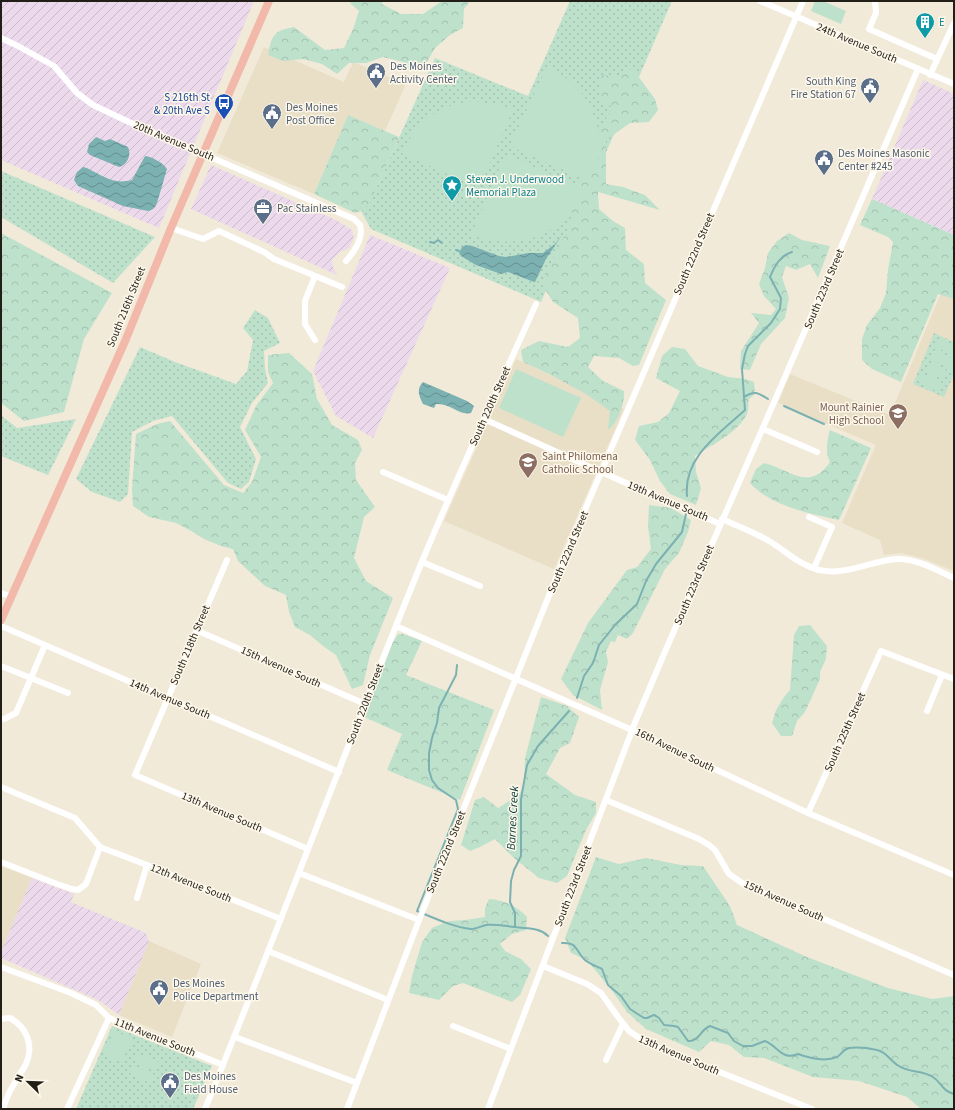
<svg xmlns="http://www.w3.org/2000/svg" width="955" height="1110" font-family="'Source Sans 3',sans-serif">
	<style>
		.built { fill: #e9dec6 }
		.industrial { fill: url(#industrial-furrows) }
		.grass { fill: url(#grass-dots) }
		.forest { fill: url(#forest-crowns) }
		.garden { fill: #bee1cc }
		.water { fill: url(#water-waves) }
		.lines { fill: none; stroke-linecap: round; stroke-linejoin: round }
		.stream { stroke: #7cb1b2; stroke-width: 2 }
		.minor { stroke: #fff; stroke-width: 6 }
		.major { stroke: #f2b9aa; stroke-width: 8 }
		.labels { text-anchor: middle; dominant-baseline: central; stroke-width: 3; stroke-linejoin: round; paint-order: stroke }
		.culture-label { font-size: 11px; fill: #0d838f; stroke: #fef8ea; text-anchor: start }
		.street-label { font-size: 11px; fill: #221f19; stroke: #fef8ea }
		.service-label { font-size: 11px; fill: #4e5e75; stroke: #fef8ea; text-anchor: start }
		.transit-label { font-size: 11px; fill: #164399; stroke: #fef8ea; text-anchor: end }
		.education-label { font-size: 11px; fill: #785e54; stroke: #fef8ea; text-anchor: end }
		.water-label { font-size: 12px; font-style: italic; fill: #0d4041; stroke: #fef8ea }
	</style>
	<defs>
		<pattern id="industrial-furrows" width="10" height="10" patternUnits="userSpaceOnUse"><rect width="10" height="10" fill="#ecdaec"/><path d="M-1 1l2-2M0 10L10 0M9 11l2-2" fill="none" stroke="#cabbca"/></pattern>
		<pattern id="grass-dots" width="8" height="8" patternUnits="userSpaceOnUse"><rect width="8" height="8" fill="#bee1cc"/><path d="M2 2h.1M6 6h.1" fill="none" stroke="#a3c1af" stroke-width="1.8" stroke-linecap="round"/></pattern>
		<pattern id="forest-crowns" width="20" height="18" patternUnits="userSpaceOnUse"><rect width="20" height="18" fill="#bee1cc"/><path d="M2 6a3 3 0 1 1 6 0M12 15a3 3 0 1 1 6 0" fill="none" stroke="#a3c1af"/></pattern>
		<pattern id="water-waves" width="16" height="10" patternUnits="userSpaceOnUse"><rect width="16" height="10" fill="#7cb1b2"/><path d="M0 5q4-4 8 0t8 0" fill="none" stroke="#658f90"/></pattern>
	</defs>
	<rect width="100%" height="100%" fill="#f2ead9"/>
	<g class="built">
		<path d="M264,47L344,82L353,62L406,84L385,131L348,115L314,194L217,153Z"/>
		<path d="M954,262V571L922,558L901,553L884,555L880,540L842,523L876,445L778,403L790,374L890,415Z"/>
		<path d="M516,359L624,409L554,569L444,521Z"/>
		<path d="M1,866L32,878L1,952Z"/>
		<path d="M149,941L201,964L172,1037L119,1015Z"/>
	</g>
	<g class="industrial">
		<path d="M1,1H254L159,228L1,160Z"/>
		<path d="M923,80L954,94V235L872,199Z"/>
		<path d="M211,165L336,220L352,230L354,238L349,248L340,252L332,260L333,267L337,275L191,209Z"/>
		<path d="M370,235L450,268L373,438L336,416L313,371Z"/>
		<path d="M32,878L74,894L71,902L146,933L149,941L119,1015L98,1000L1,958V952Z"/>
	</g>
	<g class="grass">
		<path d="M570,1H672L541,302L371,229L361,211L370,202L435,58L528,96Z"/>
		<path d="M1,171L155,237L113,283L1,217Z"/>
		<path d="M255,310L268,318L280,343L264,351L265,369L268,383L252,403L240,427L256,459L249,482L241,489L228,483L172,416L153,421L132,432L128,494L120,502L92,492L76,479L140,347L175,362L236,384L247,371L253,340L243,328Z"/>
		<path d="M934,333L954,342V374L944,397L913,384Z"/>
		<path d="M1,415L17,428L76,419L48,475L1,456Z"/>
		<path d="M112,1026L212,1066L193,1109H76Z"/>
	</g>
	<g class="forest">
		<path d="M350,1H382V4L401,14H423L442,1H470L464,9L463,28L450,35L435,48L423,69L408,70L403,62L383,57L366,63H349L337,74L322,64L303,59L283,61L268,55C272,34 274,31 294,27L325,50L344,48L353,29L359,11L351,4Z"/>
		<path d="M632,68L655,99L658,110L649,122L630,123L606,140V184L623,187L645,195L660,210L598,192L599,209L613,221L625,228L626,250L644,264L645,283L666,300L639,365L633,366L619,358L594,356L588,367L603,381L624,391C625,404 618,422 608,430L610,411L586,394L549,374L523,362L521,350L539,341L568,347L580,338L578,318L553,302L541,283L570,224L574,192L592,153L611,106L600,101V75L620,77Z"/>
		<path d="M348,115L399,137L370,203L361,211L355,213L314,194Z"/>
		<path d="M872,199L954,235V299L938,294L901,382L872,369L862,360V339L867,325L880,308L886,293L888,270L893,242L888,237L860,225Z"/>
		<path d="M1,233L112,293L84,339L64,412L24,421L1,403Z"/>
		<path d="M789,233L802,240L830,246L818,278L810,264L796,270L786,266L782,277L789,298L785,318L761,344L750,370L740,369L741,351L759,323L751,313L771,315L776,309L764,296L759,284L765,268L768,253L777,241Z"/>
		<path d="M672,347L685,349L698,366L728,377L746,379L754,382L755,394L749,399C748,403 749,410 747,414C737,434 712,444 695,456L696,472L701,488L696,505L670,494L660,481L650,460L635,440L639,426L658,422L669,413L680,391L656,378L662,356Z"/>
		<path d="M289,353L312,374L317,399L332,425L358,440L362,450L355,463L356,480L375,507L364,517L354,558L366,581L393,598L370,655L363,685L352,689L336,655L323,646L310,635L295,627L289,612L286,595L265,586L238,561L233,549L221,546L204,539L193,532L176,523L149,517L133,506L132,489L136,434L157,424L170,421L224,485L243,493L252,482L261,457L245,430L256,406L273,383L268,372V355Z"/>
		<path d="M830,430L871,448L839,520C811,514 770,506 750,483L756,469L764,463C791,470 809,492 830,462C825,451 827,441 830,430Z"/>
		<path d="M649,505L671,508L691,520L688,532L679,553L665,569L633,633L627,639L618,635L615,642L611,641L606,652L608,662L600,690L602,710L573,695L561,679L588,623L627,570L637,567L651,549L648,526Z"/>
		<path d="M810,625L827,646L826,659L820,672V679L805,712L797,721L792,736H781L772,723L776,710L784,697L790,690L794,635L799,626Z"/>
		<path d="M398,634H403L422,641L406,675L494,710L460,800L387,770L402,734L364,717L392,644Z"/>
		<path d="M541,697L567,706L579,717L570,743L560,748L546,774L575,795L596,802V813L586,830L567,876L557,883L539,878L514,858L495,839L480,847L470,851L461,845L475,800L484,797L498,808L519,795L524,785L525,758Z"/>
		<path d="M596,857L619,864L646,858L681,865L703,866L730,906L737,925L807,957L888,988L932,999L954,996V1109H921L907,1097L859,1081L813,1077L764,1058L744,1057L729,1045L711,1041L699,1052L646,1029L627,1012L613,992L587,960L571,953L565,938Z"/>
		<path d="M489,899C504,900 517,906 527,917L526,930L512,934L500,944L505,951L521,959L531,969L520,995L512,1002L463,983L453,986L439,1000L409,993L412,976L422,942L432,928L449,921L465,920L485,917V908Z"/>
	</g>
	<g class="garden">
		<path d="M815,1H823L846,11L841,24L811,11Z"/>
		<path d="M547,67C553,70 560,74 566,78C590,95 604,129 598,157C596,165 592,173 588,181L514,148L511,142Z"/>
		<path d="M475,101L504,106L513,110L481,184L476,186L402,154C415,121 441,103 475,101Z"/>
		<path d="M510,156L584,189C568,227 536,246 495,241C487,240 479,237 471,235L504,158Z"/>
		<path d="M939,338L954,345V355L935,347Z"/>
		<path d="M934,350L954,359L950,368L930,359Z"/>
		<path d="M929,363L948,371L944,380L925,371Z"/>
		<path d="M516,369L581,398L563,437L499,408Z"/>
		<path d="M923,374L943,383L939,392L919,383Z"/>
		<path d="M114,1031L138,1041L129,1044L122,1062L103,1055Z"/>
		<path d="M139,1054L159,1062L155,1071L135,1063Z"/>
		<path d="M134,1066L154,1074L150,1083L130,1075Z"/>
	</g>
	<g class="water">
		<path d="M96,137L105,141L110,139L128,147C132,155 127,165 119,167L90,155L87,152L89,144Z"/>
		<path d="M145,156C153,157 163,163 167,169L157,203C155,208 153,210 148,211L123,206L78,186L74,180L77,172L83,167L87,168C103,176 113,185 132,180Z"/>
		<path d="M562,235L546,259L535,282H534L508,272L501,274L476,265L461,256L459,253L462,247L466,245L472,246L499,256L506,257L529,253H543L555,244Z"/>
		<path d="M423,382L467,401L474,406L471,413C459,416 451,403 436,404L434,408L423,404C419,396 416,389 423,382Z"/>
	</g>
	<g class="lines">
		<g class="stream">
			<path d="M430,242L434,243L438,240L442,243"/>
			<path d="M456,250L459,251"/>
			<path d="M744,397C755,390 758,393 768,399"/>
			<path d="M784,406L824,424"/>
			<path d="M687,496C683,457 720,433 745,410L742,369L745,354L748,346L771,323L780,309L781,298L770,277C775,265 780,256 792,252"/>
			<path d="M457,665L456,675L439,708L437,723L432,738L429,753V770L432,780L438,788L456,800L458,809L417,911C434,918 453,927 471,929C476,929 481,926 486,925C495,924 505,926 515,927"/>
			<path d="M577,698L584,676L593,663L599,645L615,625L637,604L646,581L656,564L682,532L686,514"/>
			<path d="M548,936C539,927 526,929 515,927V913L510,902L511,881L514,870L521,856V799L527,765L538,746L569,711"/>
			<path d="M562,943C578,942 575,950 584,959C589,964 596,966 602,969L608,985L621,996L630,1009L644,1018H647L654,1015L656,1016L659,1018L664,1025L674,1026L678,1027L688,1041C699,1042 701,1029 710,1026L728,1033L734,1041L743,1046H752L765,1041C778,1046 782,1061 798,1054C809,1058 825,1062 837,1057C842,1054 843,1049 849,1048C858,1047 868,1048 877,1050C887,1052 890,1061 899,1066C909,1073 922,1070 933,1077C942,1083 942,1091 954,1094"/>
		</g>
		<g class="minor">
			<path d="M760,1L954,84"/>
			<path d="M875,1L876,13L869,29L937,59"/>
			<path d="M1,38L18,46L54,66L77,93L93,105L129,122L354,219L360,225C364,238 355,251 346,261"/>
			<path d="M930,75L954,23"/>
			<path d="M171,228L203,239L219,231L264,252L274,259L342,287"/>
			<path d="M315,276L305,301V324L315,340"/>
			<path d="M484,419L601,472L720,524"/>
			<path d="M763,429L817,452"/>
			<path d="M383,472L448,500"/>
			<path d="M809,517L832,527L814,568"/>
			<path d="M722,519C738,526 754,532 769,541C786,551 799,565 819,570C846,576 870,561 896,559C916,558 937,570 954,578"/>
			<path d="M227,560L135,775L308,849"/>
			<path d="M422,562L480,586"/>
			<path d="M1,593L12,597"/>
			<path d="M1,626L339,772"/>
			<path d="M396,626L632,730L808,813L954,875"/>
			<path d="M196,630L365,704"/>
			<path d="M1,666L68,693"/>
			<path d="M927,711L942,675"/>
			<path d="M4,719L16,713L45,645"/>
			<path d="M1,787L75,818L100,847L147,865L281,919"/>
			<path d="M606,800L699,839L709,845L715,850L729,874L745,885L954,975"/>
			<path d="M808,813L881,651L954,679"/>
			<path d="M1,862L57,884L72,889L78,890L86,884L100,847"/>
			<path d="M299,873L419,920"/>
			<path d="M137,898L147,865"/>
			<path d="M268,951L388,1000"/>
			<path d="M543,966L587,984L601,993L618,1017L629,1031L647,1043L812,1109"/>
			<path d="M1,967L71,993L96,1005L109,1018L223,1065"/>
			<path d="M1,1019L10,1018C27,1027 34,1046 26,1064C21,1073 15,1082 10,1091C7,1097 5,1103 3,1109"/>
			<path d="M453,1026L511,1049"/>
			<path d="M235,1037L357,1083"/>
			<path d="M606,1060L623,1024"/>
			<path d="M67,1109L109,1018"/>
			<path d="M205,1109C279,928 347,745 421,564C457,477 497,391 536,304"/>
			<path d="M347,1109L419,920L560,568L803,1"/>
			<path d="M488,1109L636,720L667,647L775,400L918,69"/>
		</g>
		<path class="major" d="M1,620L126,339L171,228L269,1"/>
	</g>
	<defs>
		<g id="building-pin" transform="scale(1)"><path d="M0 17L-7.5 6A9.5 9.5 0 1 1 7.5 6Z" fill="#0f9aa8" stroke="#fef8ea"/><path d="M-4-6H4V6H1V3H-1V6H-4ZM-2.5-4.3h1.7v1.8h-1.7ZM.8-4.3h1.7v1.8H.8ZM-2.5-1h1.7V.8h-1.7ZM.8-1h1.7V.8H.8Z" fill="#fff"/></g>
		<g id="civic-pin" transform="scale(1)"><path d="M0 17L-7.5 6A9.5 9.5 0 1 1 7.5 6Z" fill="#5c6f8a" stroke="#fef8ea"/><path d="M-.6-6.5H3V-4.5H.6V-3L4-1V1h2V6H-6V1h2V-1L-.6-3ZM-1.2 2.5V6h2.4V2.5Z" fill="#fff"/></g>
		<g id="bus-pin" transform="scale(1)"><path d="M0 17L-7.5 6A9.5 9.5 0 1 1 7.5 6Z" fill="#1a4fb4" stroke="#fef8ea"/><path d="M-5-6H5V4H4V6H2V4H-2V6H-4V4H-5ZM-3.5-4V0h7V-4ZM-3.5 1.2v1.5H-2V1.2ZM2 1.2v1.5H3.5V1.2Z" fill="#fff"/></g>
		<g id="sight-pin" transform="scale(1)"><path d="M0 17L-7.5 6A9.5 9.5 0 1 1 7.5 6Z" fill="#0f9aa8" stroke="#fef8ea"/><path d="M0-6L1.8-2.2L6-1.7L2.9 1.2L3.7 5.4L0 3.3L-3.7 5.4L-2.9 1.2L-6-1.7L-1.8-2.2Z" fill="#fff"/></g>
		<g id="office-pin" transform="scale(1)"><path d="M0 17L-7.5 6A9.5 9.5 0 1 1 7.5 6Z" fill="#5c6f8a" stroke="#fef8ea"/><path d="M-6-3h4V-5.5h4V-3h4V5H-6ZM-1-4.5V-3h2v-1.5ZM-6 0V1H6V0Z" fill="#fff"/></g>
		<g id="school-pin" transform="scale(1)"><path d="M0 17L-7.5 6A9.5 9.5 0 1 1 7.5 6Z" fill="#8d6e63" stroke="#fef8ea"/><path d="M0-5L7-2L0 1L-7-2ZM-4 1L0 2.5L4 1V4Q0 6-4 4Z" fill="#fff"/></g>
	</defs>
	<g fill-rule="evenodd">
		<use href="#building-pin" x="925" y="22"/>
		<use href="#civic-pin" x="376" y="72"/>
		<use href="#civic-pin" x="870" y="87"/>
		<use href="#bus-pin" x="224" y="103"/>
		<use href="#civic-pin" x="272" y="113"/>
		<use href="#civic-pin" x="824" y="159"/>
		<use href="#sight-pin" x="452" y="185"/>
		<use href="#office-pin" x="263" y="208"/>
		<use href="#school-pin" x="898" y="413"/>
		<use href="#school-pin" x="528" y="462"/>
		<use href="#civic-pin" x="159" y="989"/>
		<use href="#civic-pin" x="170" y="1082"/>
	</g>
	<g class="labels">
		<g class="culture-label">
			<text x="939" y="22">E</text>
			<text x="466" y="179">Steven J. Underwood<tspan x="466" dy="13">Memorial Plaza</tspan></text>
		</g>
		<g class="street-label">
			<text transform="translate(857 43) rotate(23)">24th Avenue South</text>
			<text transform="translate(174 141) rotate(23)">20th Avenue South</text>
			<text transform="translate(694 254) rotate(-67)">South 222nd Street</text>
			<text transform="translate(824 289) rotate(-67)">South 223rd Street</text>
			<text transform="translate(126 307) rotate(-68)">South 216th Street</text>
			<text transform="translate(490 406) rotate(-66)">South 220th Street</text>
			<text transform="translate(668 501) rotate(23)">19th Avenue South</text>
			<text transform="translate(568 552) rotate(-67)">South 222nd Street</text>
			<text transform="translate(694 585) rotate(-67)">South 223rd Street</text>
			<text transform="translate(190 645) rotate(-67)">South 218th Street</text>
			<text transform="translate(281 667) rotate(24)">15th Avenue South</text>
			<text transform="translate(170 699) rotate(23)">14th Avenue South</text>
			<text transform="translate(365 704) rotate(-69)">South 220th Street</text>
			<text transform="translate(845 732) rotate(-66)">South 225th Street</text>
			<text transform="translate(675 750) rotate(26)">16th Avenue South</text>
			<text transform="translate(222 812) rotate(23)">13th Avenue South</text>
			<text transform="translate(446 852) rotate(-68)">South 222nd Street</text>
			<text transform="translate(191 883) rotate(22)">12th Avenue South</text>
			<text transform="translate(573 886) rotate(-69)">South 223rd Street</text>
			<text transform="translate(784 901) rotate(24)">15th Avenue South</text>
			<text transform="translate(155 1037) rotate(22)">11th Avenue South</text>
			<text transform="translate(679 1055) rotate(23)">13th Avenue South</text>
		</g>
		<g class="service-label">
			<text x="390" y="66">Des Moines<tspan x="390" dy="13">Activity Center</tspan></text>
			<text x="856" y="81" text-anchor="end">South King<tspan x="856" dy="13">Fire Station 67</tspan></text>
			<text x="286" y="107">Des Moines<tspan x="286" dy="13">Post Office</tspan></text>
			<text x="838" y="153">Des Moines Masonic<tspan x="838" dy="13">Center #245</tspan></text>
			<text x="277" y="208">Pac Stainless</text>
			<text x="173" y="983">Des Moines<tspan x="173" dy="13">Police Department</tspan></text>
			<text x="184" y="1076">Des Moines<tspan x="184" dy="13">Field House</tspan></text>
		</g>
		<g class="transit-label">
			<text x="210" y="97">S 216th St<tspan x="210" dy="13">&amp; 20th Ave S</tspan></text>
		</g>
		<g class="education-label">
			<text x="884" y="407">Mount Rainier<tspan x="884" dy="13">High School</tspan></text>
			<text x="542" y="456" text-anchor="start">Saint Philomena<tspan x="542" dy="13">Catholic School</tspan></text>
		</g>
		<g class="water-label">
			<text transform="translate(513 818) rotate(-87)">Barnes Creek</text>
		</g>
	</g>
	<rect width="955" height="1110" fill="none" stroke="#221f19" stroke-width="4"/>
	<g transform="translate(28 1082) rotate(293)" stroke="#fef8ea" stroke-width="3" paint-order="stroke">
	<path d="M0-3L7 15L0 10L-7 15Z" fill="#221f19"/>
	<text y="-6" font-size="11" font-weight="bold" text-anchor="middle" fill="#221f19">N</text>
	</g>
</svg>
